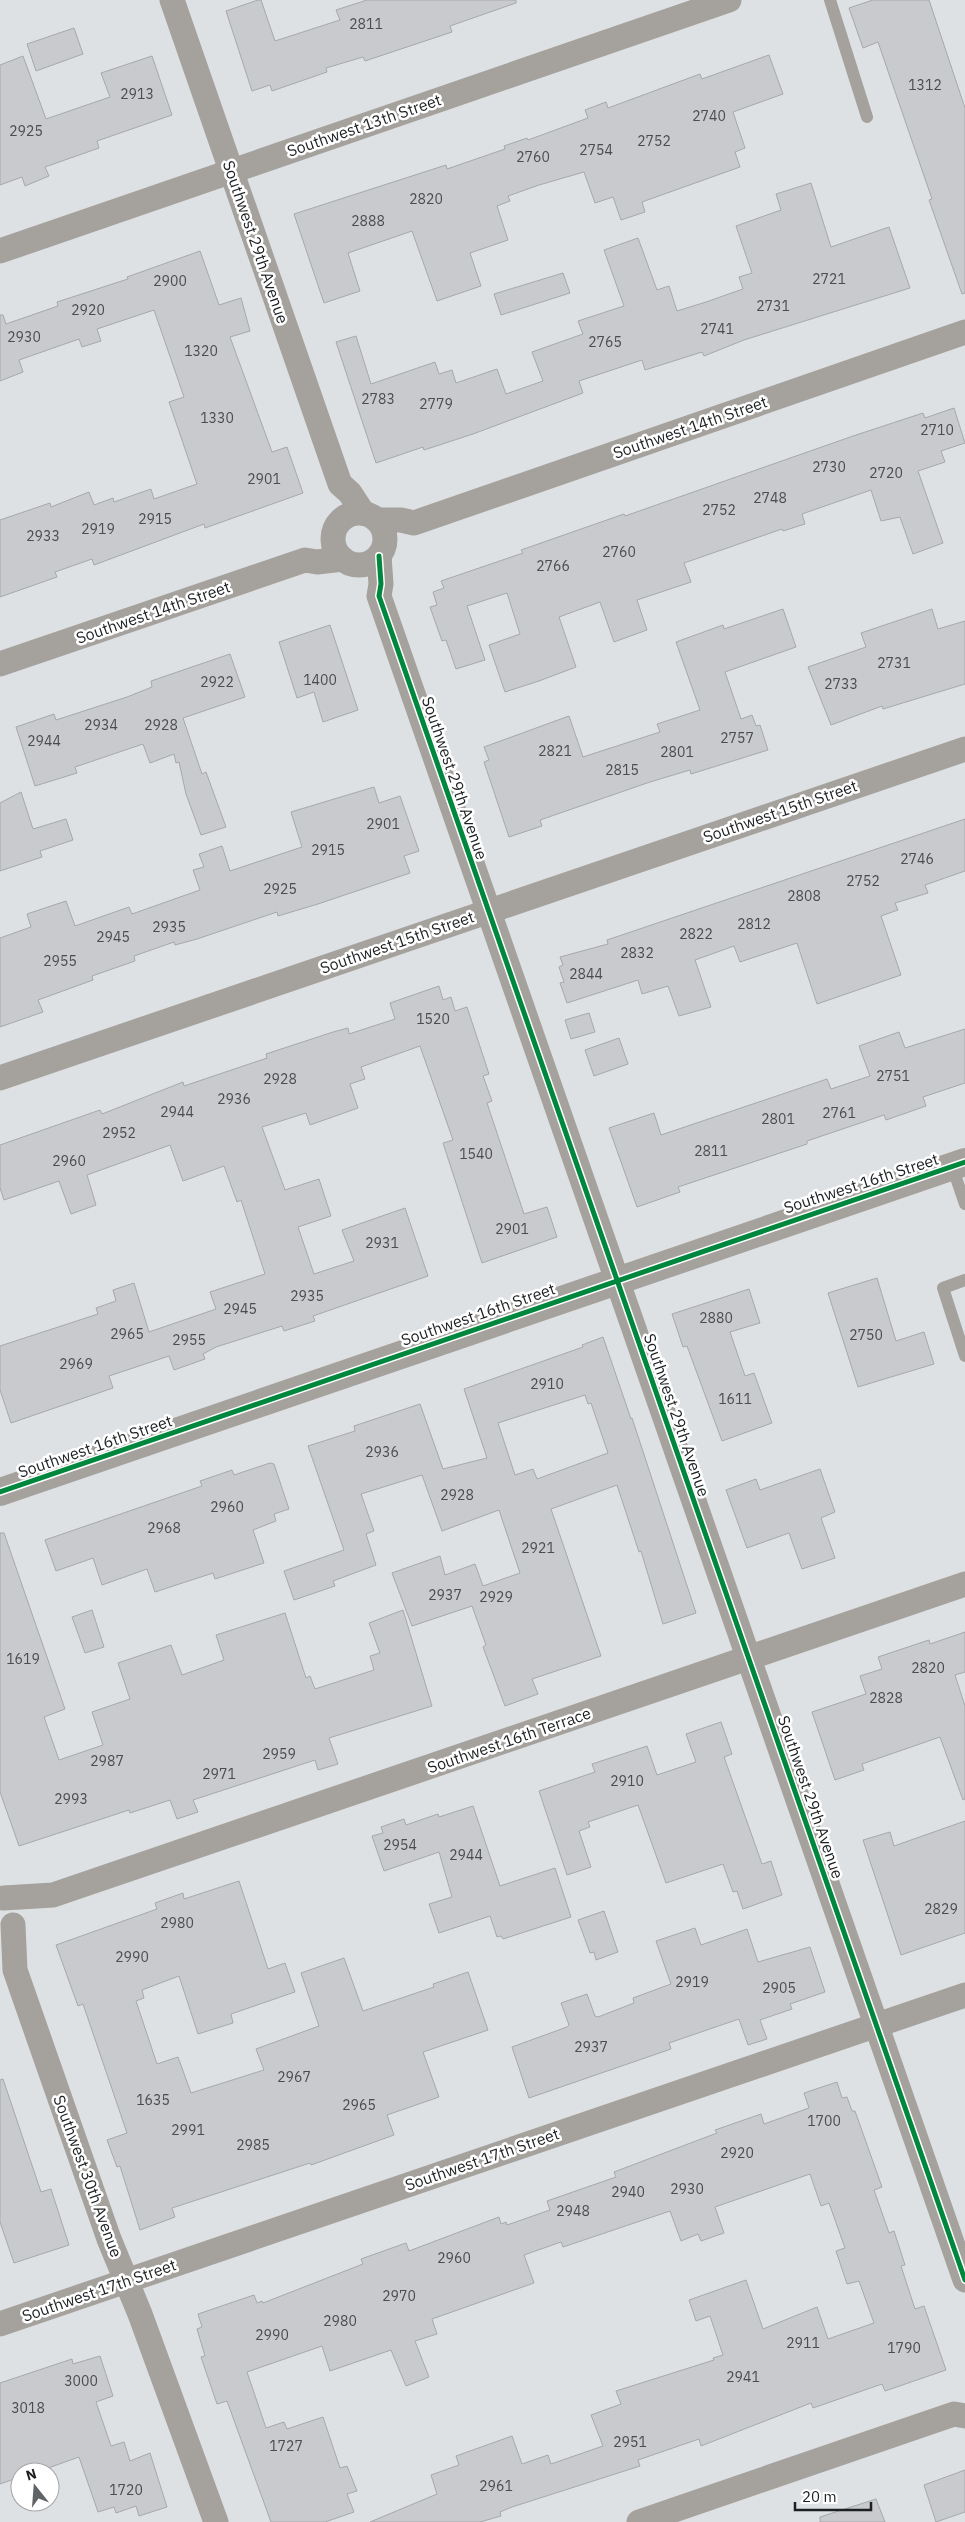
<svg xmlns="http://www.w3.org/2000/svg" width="965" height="2522" font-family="'IBM Plex Sans',sans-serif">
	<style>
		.building { fill: #c8cacd; stroke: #a6a8ab; fill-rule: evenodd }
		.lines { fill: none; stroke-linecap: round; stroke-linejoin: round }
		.service { stroke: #a5a19d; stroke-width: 12 }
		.minor { stroke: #a5a19d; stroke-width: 25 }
		.tertiary { stroke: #a5a19d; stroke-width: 28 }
		.cycleway-casing { stroke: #fff; stroke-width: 8 }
		.cycleway { stroke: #00873e; stroke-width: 5 }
		.labels { text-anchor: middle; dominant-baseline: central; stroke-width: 5; stroke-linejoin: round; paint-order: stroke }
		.number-label { font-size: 14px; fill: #4a4c4e }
		.street-label { font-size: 16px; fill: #1d2022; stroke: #fff }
	</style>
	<rect width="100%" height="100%" fill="#dee1e4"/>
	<g class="building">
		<path d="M258,0H261L275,41L340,20L336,10L367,0H516V3L450,26L452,32L365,61L363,57L326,68L327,72L272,91L270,85L252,91L226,11Z"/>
		<path d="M873,0H929L965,108V293L962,294L929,200L932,199L878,42L863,48L849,8Z"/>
		<path d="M74,28L83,54L36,71L27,44Z"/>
		<path d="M769,55L783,94L733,112L745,148L735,152L740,167L642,202L645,212L621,220L613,197L595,203L584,172L539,185L508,196L510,201L497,206L508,240L470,253L481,286L437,301L412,231L348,253L360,291L324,303L294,214L446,165L447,169L505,149L504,146L527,138L528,140L588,118L585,110L606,102L608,108L700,74L702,79Z"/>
		<path d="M23,56L46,119L110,97L101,73L152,56L172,115L97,141L99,148L45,167L49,176L25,186L22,177L0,185V65Z"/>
		<path d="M811,183L831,247L889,227L910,288L744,340L704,356L702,352L645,370L642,360L579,381L583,393L473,434L424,450L423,447L376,463L336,342L356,336L371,384L435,362L439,374L452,370L456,383L497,369L506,394L543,381L532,352L583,334L578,321L624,306L604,250L638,238L657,290L669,286L677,311L706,302L743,289L739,277L752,273L736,226L781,210L776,194Z"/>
		<path d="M200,251L219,305L241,298L250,331L230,337L272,452L287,447L303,493L205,528L204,524L94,565L92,559L55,572L57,577L0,597V520L50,503L51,507L89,492L94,505L113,498L114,502L151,489L154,499L197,484L169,402L184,397L154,310L97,329L101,341L82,347L79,339L19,360L23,372L0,381V315H3L6,324L58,306L57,302L128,279L127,277Z"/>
		<path d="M563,273L570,293L501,315L494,294Z"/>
		<path d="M954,408L965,443L941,451L945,462L918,471L943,543L913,554L900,517L881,521L871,490L802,514L805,524L783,531L782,529L684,563L691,582L637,600L647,630L614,642L600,602L559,617L576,667L539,681L505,692L489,645L520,634L507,593L467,606L485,660L456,669L446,640L442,641L430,607L437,605L433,592L444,588L441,581L523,553L521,550L624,514L625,516L853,436L923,413L925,418Z"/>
		<path d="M783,609L796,647L725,672L741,719L752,715L756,726L760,725L768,750L691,774L690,770L650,782L540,820L542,826L509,837L484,762L489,760L484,747L569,716L583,757L660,732L657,724L700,710L676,642L723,625L724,629Z"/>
		<path d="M932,609L938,629L965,621V684L883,709L882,706L831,725L808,667L866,647L861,633Z"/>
		<path d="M330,625L358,710L323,722L314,692L297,698L279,642Z"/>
		<path d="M230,654L245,697L183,718L202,774L206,772L226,827L201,835L186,794L179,762L176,763L174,754L150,763L143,744L75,767L77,773L35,786L16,727L54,714L56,720L127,697L152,687L151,681Z"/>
		<path d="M374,787L379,803L400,796L419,851L404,856L410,873L318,904L278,916L277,912L197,939L175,945L174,942L134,956L135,961L92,976L93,980L38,1000L43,1012L0,1027V938L31,927L27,914L66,901L75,926L129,907L132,914L200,890L193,870L204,867L199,854L222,846L230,871L302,847L291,812Z"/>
		<path d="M21,792L33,829L66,819L73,840L40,851L42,857L0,871V803Z"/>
		<path d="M965,819V871L925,885L928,893L895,903L898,910L881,916L901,975L817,1004L797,943L740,962L734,946L695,960L711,1007L679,1016L668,986L642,994L638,980L567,1003L560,983L564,982L559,967L563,965L560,957L608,944L607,940Z"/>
		<path d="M439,986L443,1000L451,997L455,1011L467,1007L489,1074L483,1076L492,1101L487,1103L524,1214L547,1207L557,1237L482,1263L443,1143L453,1140L420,1046L361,1067L365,1079L350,1084L358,1108L310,1125L306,1113L262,1127L285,1190L319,1179L331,1216L298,1227L314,1274L354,1261L342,1230L405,1208L428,1276L313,1316L315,1321L284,1331L282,1326L216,1347L203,1354L205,1359L174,1370L169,1356L109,1376L113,1388L11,1423L0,1390V1346L98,1314L96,1308L116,1301L113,1290L134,1283L149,1332L216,1309L210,1292L265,1274L241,1200L237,1202L224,1166L183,1181L170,1145L87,1175L96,1205L71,1214L59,1181L4,1200L0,1188V1145L100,1110L102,1114L183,1082L184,1086L267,1058L266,1054L333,1032L348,1028L349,1034L395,1019L390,1003Z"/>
		<path d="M589,1013L595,1032L571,1039L565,1020Z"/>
		<path d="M965,1029V1083L923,1097L926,1106L886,1120L884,1115L807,1141V1144L678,1187L680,1192L637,1207L609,1128L654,1113L661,1135L827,1079L831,1089L870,1076L859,1046L899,1032L905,1048Z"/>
		<path d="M619,1038L628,1064L594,1076L585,1050Z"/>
		<path d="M877,1278L896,1341L924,1332L934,1364L858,1387L828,1293Z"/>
		<path d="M749,1289L760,1323L730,1332L745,1376L754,1373L772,1423L722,1441L687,1346L683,1347L672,1314Z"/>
		<path d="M603,1337L631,1419L632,1418L696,1613L663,1624L641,1551L639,1552L617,1485L551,1509L601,1656L532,1679L538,1694L505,1706L483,1647L486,1645L472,1606L412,1626L392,1573L440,1556L445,1575L475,1564L483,1586L520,1573L499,1510L442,1531L422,1475L361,1494L374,1531L366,1534L376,1565L333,1581L335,1586L294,1600L284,1571L344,1550L308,1446L355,1431L354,1426L420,1404L443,1469L487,1458L464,1389L583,1347L582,1345ZM585,1395L588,1404L591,1403L608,1453L537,1479L533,1469L515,1475L498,1423Z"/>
		<path d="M270,1463L274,1464L289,1509L274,1514L276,1521L253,1530L264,1563L215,1579L213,1573L155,1592L147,1569L102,1585L93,1558L56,1571L45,1540L202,1486L200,1481L232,1470L234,1475Z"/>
		<path d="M820,1469L835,1512L821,1518L835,1558L802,1569L789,1533L747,1548L726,1490L756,1479L760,1490Z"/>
		<path d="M0,1533H4L65,1709L44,1717L59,1760L103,1745L92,1712L130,1699L118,1663L171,1645L182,1675L224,1660L216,1635L285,1613L306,1678L310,1676L315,1689L374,1670L370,1656L380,1653L369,1623L403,1610L432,1706L329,1738L338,1764L318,1770L315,1760L193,1800L198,1812L177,1819L170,1800L130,1813L129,1810L19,1846L0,1792Z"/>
		<path d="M92,1610L104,1647L85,1653L72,1617Z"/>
		<path d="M965,1632V1672L955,1675L965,1706V1799L963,1800L940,1737L862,1764L864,1770L835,1780L812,1712L866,1694L860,1676L882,1669L878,1657L929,1640L930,1644Z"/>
		<path d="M721,1722L732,1754L724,1757L762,1864L771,1861L782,1895L743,1909L737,1891L733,1892L723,1864L666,1883L638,1805L588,1822L590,1827L579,1831L591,1867L567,1875L539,1791L595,1772L592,1764L647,1746L657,1775L696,1762L686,1734Z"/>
		<path d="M473,1806L500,1886L555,1868L571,1917L503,1939L501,1936L497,1937L490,1916L439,1933L429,1904L452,1897L439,1852L384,1871L372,1836L383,1833L381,1827L404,1819L406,1825L438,1814L439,1817Z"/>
		<path d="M965,1821V1933L901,1955L863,1840L890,1832L894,1846Z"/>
		<path d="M239,1881L268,1969L285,1963L295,1992L231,2014L233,2023L198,2034L179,1976L142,1990L144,1998L136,2001L157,2064L178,2057L191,2093L264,2070L256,2049L319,2026L301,1973L344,1958L363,2011L434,1987L433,1984L468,1972L488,2030L423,2052L439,2097L387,2115L394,2135L311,2165L310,2163L172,2208L175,2217L140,2230L120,2166L117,2167L107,2140L127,2133L83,2004L78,2006L56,1945L157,1909L155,1903L183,1893L184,1899Z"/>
		<path d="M604,1911L618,1952L596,1960L594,1952L590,1953L578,1920Z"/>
		<path d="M695,1928L701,1945L747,1929L758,1962L810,1947L825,1992L790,2004L792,2009L760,2020L767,2039L748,2045L739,2019L669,2043L671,2049L529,2098L512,2047L567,2027L569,2025L561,2003L587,1994L595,2016L598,2017L634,2003L633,1998L671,1984L656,1941Z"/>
		<path d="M3,2079L41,2192L51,2189L69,2245L14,2263L0,2222V2080Z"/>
		<path d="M837,2082L842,2098L847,2097L852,2111H855L882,2187L874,2190L889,2233L894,2231L905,2265L901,2266L915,2309L924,2306L946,2370L885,2391L882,2384L813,2408L811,2403L701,2446L699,2439L638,2460L640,2466L512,2507L500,2512L501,2516L480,2522H370L437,2494L431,2475L459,2465L456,2456L512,2436L522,2464L548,2455L551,2464L603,2446L591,2415L621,2404L616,2391L714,2360L713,2358L723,2355L710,2316L696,2321L689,2300L746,2280L763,2329L817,2307L828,2339L874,2323L859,2281L847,2284L836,2251L845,2248L829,2203L821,2206L810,2174L715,2207L724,2233L701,2241L698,2234L681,2241L670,2211L563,2247L561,2242L524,2255L534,2283L432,2319L437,2334L415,2341L429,2377L406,2386L391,2350L330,2371L322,2346L247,2372L266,2428L284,2422L287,2429L323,2417L340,2468L347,2466L357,2491L347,2494L354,2512L325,2522H271L227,2401L217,2404L201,2357L205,2356L197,2329L202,2327L198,2314L254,2295L257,2303L262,2301L263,2303L363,2264L361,2259L406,2243L409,2251L499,2217L501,2224L506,2222L507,2225L550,2210L547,2201L616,2177L614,2172L717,2133L715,2130L761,2114L764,2124L809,2108L804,2093Z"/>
		<path d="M100,2356L113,2396L96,2402L111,2446L124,2442L130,2461L150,2453L167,2507L139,2516L136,2506L116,2513L114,2507L98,2512L79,2457L37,2472H20V2477L0,2484V2383L72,2359L73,2364Z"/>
		<path d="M965,2470V2512L936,2522L924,2485Z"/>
		<path d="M876,2499L885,2522H820V2517Z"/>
	</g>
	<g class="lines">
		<g class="service">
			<path d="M830,0L867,117"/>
			<path d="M952,1166L965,1204"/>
			<path d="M965,1280L943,1288L965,1356"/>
		</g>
		<g class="minor">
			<path d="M172,0L340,484L350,493L363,513"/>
			<path d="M0,251L729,0"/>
			<circle cx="359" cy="539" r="26"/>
			<path d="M377,520H401L414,523L965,332"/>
			<path d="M379,556L381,584L379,596L965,2280"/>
			<path d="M0,664L305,560L317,562L343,559"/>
			<path d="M0,1078L965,749"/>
			<path d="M4,1898L53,1895L965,1584"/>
			<path d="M13,1925L15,1970L109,2239L140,2314L216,2522"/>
			<path d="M0,2324L965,1995"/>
			<path d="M639,2522L954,2414L965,2416"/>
		</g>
		<path class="tertiary" d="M0,1492L965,1162"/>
		<g class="cycleway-casing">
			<g id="cycleway">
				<path d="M379,556L381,584L379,596L965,2280"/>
				<path d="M0,1492L965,1162"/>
			</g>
		</g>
		<use href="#cycleway" class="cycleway"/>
	</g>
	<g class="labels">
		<g class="number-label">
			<text x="366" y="24">2811</text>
			<text x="925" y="85">1312</text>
			<text x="137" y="94">2913</text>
			<text x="709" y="116">2740</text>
			<text x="26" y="131">2925</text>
			<text x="654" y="141">2752</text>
			<text x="596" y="150">2754</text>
			<text x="533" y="157">2760</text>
			<text x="426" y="199">2820</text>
			<text x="368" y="221">2888</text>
			<text x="829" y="279">2721</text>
			<text x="170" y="281">2900</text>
			<text x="773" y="306">2731</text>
			<text x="88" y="310">2920</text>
			<text x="717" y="329">2741</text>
			<text x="24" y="337">2930</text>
			<text x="605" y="342">2765</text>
			<text x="201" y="351">1320</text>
			<text x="378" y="399">2783</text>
			<text x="436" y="404">2779</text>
			<text x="217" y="418">1330</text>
			<text x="937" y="430">2710</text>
			<text x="829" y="467">2730</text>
			<text x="886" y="473">2720</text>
			<text x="264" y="479">2901</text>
			<text x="770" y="498">2748</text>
			<text x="719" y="510">2752</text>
			<text x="155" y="519">2915</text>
			<text x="98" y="529">2919</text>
			<text x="43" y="536">2933</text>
			<text x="619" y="552">2760</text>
			<text x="553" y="566">2766</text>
			<text x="894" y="663">2731</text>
			<text x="320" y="680">1400</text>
			<text x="217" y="682">2922</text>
			<text x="841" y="684">2733</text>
			<text x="101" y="725">2934</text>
			<text x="161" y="725">2928</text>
			<text x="737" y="738">2757</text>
			<text x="44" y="741">2944</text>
			<text x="555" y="751">2821</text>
			<text x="677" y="752">2801</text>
			<text x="622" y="770">2815</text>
			<text x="383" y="824">2901</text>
			<text x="328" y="850">2915</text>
			<text x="917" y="859">2746</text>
			<text x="863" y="881">2752</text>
			<text x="280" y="889">2925</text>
			<text x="804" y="896">2808</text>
			<text x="754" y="924">2812</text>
			<text x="169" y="927">2935</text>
			<text x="696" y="934">2822</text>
			<text x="113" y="937">2945</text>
			<text x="637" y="953">2832</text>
			<text x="60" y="961">2955</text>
			<text x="586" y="974">2844</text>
			<text x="433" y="1019">1520</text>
			<text x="893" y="1076">2751</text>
			<text x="280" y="1079">2928</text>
			<text x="234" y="1099">2936</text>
			<text x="177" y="1112">2944</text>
			<text x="839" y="1113">2761</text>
			<text x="778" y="1119">2801</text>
			<text x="119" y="1133">2952</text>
			<text x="711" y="1151">2811</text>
			<text x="476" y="1154">1540</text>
			<text x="69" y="1161">2960</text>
			<text x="512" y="1229">2901</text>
			<text x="382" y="1243">2931</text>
			<text x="307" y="1296">2935</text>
			<text x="240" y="1309">2945</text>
			<text x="716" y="1318">2880</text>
			<text x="127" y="1334">2965</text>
			<text x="866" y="1335">2750</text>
			<text x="189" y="1340">2955</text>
			<text x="76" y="1364">2969</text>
			<text x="547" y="1384">2910</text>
			<text x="735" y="1399">1611</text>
			<text x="382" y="1452">2936</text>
			<text x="457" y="1495">2928</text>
			<text x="227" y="1507">2960</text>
			<text x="164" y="1528">2968</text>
			<text x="538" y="1548">2921</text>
			<text x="445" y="1595">2937</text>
			<text x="496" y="1597">2929</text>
			<text x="23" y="1659">1619</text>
			<text x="928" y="1668">2820</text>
			<text x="886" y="1698">2828</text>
			<text x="279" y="1754">2959</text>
			<text x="107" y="1761">2987</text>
			<text x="219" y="1774">2971</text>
			<text x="627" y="1781">2910</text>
			<text x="71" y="1799">2993</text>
			<text x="400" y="1845">2954</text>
			<text x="466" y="1855">2944</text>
			<text x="941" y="1909">2829</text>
			<text x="177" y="1923">2980</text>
			<text x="132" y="1957">2990</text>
			<text x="692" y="1982">2919</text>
			<text x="779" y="1988">2905</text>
			<text x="591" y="2047">2937</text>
			<text x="294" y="2077">2967</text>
			<text x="153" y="2100">1635</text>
			<text x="359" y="2105">2965</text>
			<text x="824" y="2121">1700</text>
			<text x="188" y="2130">2991</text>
			<text x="253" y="2145">2985</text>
			<text x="737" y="2153">2920</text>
			<text x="687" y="2189">2930</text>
			<text x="628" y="2192">2940</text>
			<text x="573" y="2211">2948</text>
			<text x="454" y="2258">2960</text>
			<text x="399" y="2296">2970</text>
			<text x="340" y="2321">2980</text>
			<text x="272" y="2335">2990</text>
			<text x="803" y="2343">2911</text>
			<text x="904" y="2348">1790</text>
			<text x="743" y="2377">2941</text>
			<text x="81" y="2381">3000</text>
			<text x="28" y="2408">3018</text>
			<text x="630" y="2442">2951</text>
			<text x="286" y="2446">1727</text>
			<text x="496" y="2486">2961</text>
			<text x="126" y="2490">1720</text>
		</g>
		<g class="street-label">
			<text transform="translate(364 125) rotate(-19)">Southwest 13th Street</text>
			<text transform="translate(256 242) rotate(71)">Southwest 29th Avenue</text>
			<text transform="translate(690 427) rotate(-19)">Southwest 14th Street</text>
			<text transform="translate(153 612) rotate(-19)">Southwest 14th Street</text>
			<text transform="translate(455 778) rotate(71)">Southwest 29th Avenue</text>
			<text transform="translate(780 811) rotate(-19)">Southwest 15th Street</text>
			<text transform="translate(397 942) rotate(-19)">Southwest 15th Street</text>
			<text transform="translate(861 1183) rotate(-18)">Southwest 16th Street</text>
			<text transform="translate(478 1314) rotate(-19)">Southwest 16th Street</text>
			<text transform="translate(677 1415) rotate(71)">Southwest 29th Avenue</text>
			<text transform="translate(95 1446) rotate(-19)">Southwest 16th Street</text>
			<text transform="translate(509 1740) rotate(-19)">Southwest 16th Terrace</text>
			<text transform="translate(811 1797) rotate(71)">Southwest 29th Avenue</text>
			<text transform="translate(482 2159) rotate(-19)">Southwest 17th Street</text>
			<text transform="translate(88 2176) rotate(70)">Southwest 30th Avenue</text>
			<text transform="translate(99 2290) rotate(-19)">Southwest 17th Street</text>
		</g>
	</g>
	<g transform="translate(35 2487) rotate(343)"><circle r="24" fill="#ffffff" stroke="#a5a6a7"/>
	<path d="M0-4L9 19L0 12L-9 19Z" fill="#616466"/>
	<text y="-8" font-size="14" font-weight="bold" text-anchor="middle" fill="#1d2022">N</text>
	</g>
	<path d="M795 2502v8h76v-8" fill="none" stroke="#1d2022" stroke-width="2.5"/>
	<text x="802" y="2502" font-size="15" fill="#1d2022" stroke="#ffffff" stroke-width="4" paint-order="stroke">20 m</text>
</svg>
